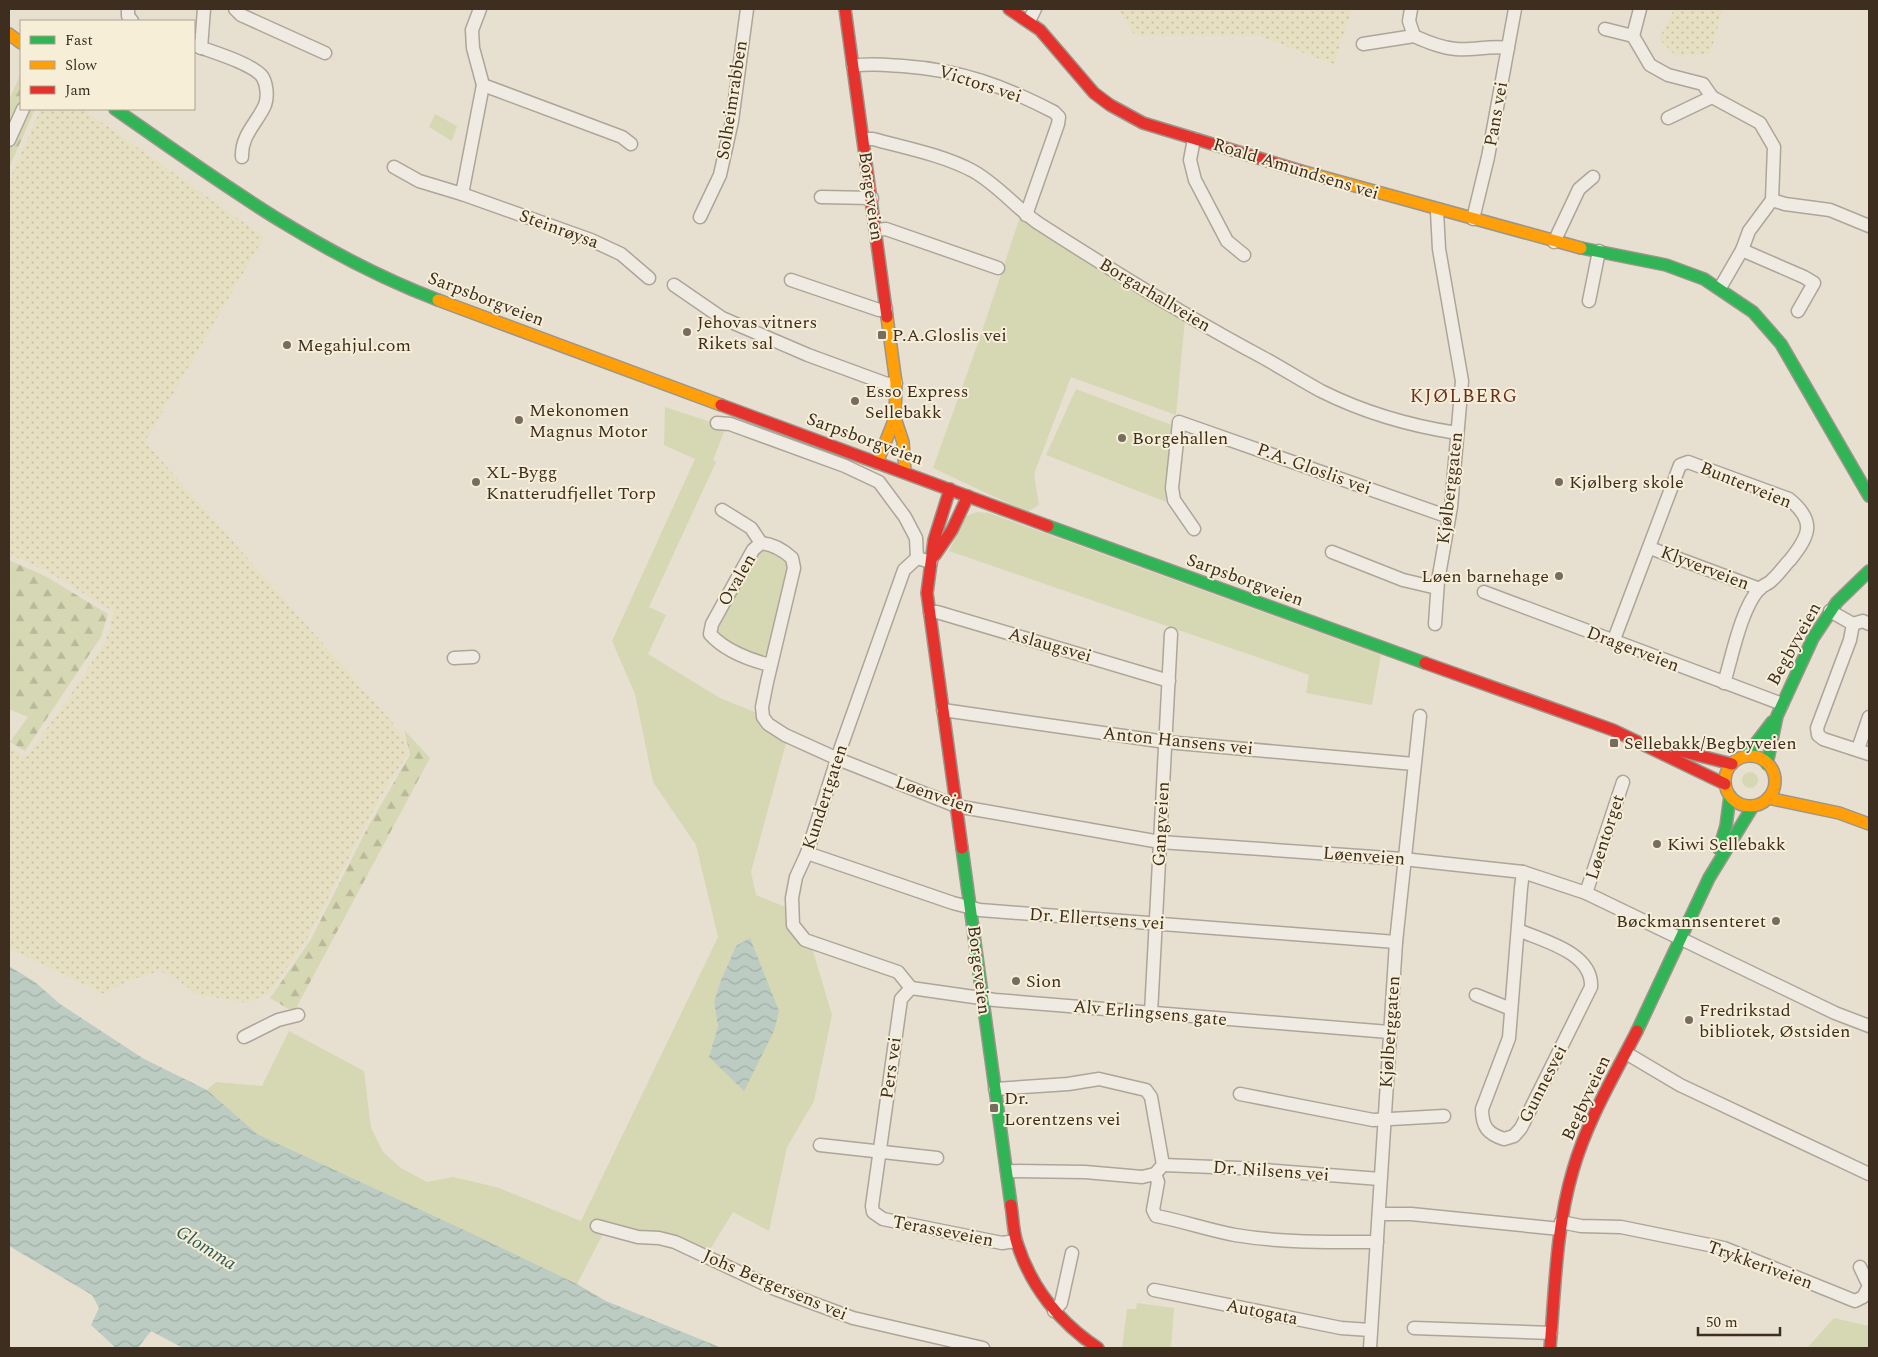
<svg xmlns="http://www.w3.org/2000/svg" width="1878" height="1357" font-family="Spectral,serif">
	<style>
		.farmland { fill: url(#farmland-dots) }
		.green { fill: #d6d7b3; fill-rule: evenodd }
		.forest { fill: url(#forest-firs) }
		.water { fill: url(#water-waves) }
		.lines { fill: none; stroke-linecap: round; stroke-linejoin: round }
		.street-casing { stroke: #ada599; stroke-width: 15 }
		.fast-casing { stroke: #9c958a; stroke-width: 14 }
		.slow-casing { stroke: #9c958a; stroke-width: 14 }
		.jam-casing { stroke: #9c958a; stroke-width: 14 }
		.street { stroke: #efebe3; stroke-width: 12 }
		.fast { stroke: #30b455; stroke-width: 11 }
		.slow { stroke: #ff9f0a; stroke-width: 11 }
		.jam { stroke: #e5322d; stroke-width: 11 }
		.poi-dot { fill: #786c5e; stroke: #f7eed8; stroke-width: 2 }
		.labels { text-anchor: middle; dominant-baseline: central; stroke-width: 4; stroke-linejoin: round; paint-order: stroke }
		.street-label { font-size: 18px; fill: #3d2e20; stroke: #f7eed8 }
		.poi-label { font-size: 18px; fill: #3d2e20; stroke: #f7eed8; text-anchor: start }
		.neighbourhood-label { font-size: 19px; letter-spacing: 1px; fill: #6b2e1e; stroke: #f7eed8 }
		.water-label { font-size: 19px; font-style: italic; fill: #2f5d5a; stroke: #f7eed8 }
	</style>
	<defs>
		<pattern id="farmland-dots" width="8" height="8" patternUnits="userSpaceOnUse" patternTransform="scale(1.25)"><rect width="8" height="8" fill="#e6dfc2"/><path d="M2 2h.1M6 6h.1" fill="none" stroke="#c6c0a6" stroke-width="1.8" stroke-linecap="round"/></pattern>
		<pattern id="forest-firs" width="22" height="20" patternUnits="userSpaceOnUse" patternTransform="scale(1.25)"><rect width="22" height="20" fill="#d6d7b3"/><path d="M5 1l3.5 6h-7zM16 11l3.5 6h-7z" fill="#b9b99a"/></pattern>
		<pattern id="water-waves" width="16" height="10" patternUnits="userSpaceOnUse" patternTransform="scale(1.25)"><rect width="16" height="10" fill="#bcccc2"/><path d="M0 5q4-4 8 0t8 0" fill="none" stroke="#a2b0a6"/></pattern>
	</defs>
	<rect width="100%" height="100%" fill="#e7e0d1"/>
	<g class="farmland">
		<path d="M1118,9H1352L1334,64L1258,36H1135Z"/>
		<path d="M1674,9H1723L1710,54L1676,56L1659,39Z"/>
		<path d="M41,109H83L264,237L145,442L392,722L404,738L408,754L389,782L365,826L307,939L269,993L247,1003L196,994L175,978L160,971L130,980L104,994L9,948V747L26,757L66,702L106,640L114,612L47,571L9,554V180Z"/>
	</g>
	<g class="green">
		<path d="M435,114L457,126L452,141L429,127Z"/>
		<path d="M1020,217L1035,229L1185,319L1176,415L1071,377L1034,474L1039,505L1027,512L933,468L978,343Z"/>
		<path d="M1076,389L1174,426L1166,502L1046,455Z"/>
		<path d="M665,407L726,427L713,460L716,462L649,607L666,615L648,654L720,698L762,715L788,736L751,872L756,895L788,908L813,951L832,1015L814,1101L787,1147L769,1231L733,1212L706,1256L606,1228L577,1284L256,1134L207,1090L216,1082L262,1086L289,1031L364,1071L371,1128L383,1152L401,1168L427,1182L453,1177L496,1187L581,1221L718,937L696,845L653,782L635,694L612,641L695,459L664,445ZM750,939L765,976L709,1057L718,1026L714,1002L721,980L736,946Z"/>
		<path d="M977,512L989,513L1381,655L1372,705L1306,693L1309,675L949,551L966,516Z"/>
		<path d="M767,549L783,555L790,566L768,654L759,657L720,639L717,628L756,554Z"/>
		<circle cx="1750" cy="780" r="8"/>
		<path d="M1137,1303L1174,1308L1171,1348H1122L1127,1309H1136Z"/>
		<path d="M1834,1318L1869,1326V1348H1807Z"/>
	</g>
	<g class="forest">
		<path d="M21,73V109H35L9,168V100Z"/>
		<path d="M9,560L45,576L108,614L101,637L25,751L10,742L28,717L9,709Z"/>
		<path d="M404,730L430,758L294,1012L270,998L310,941L368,827L410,755Z"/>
	</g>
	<g class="water">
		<path d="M750,938L779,1011L774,1031L744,1091L709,1057L718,1026L714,1002L721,980L736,946Z"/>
		<path d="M9,966L35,982L60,1004L144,1059L207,1090L257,1134L462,1229L577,1284L606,1301L722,1348H183L151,1331L138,1348H116L91,1325L99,1308L92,1295L9,1246Z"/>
	</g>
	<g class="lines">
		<g class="street-casing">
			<g id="street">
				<path d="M128,9V16L132,21"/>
				<path d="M235,9L241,15L325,53"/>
				<path d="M1411,9L1409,21L1414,36C1427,42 1441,48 1456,49C1473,51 1490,45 1508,48"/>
				<path d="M1029,21L1035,9"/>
				<path d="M1605,29L1633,36L1650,65L1668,75L1703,84L1712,97"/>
				<path d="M1633,36L1640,9"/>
				<path d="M1363,44L1414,36"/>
				<path d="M194,45C212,52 248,62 261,75C267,82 268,97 265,105C257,123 241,135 242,157"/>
				<path d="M201,48L204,9"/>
				<path d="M853,66C870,63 886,65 903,66C960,70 1004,86 1054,112L1059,117L1058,124L1026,215"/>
				<path d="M483,85L622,137L631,144"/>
				<path d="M1668,118L1712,97L1760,123L1774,147L1772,200"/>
				<path d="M864,139H873C906,148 943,155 973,171C998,185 1015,207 1038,223C1111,270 1185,316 1262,357C1282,368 1301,380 1321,391C1363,412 1411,426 1457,433"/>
				<path d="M1194,139L1190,160L1195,180L1227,241L1244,255"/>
				<path d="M9,140L23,109"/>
				<path d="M394,167L419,181L462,194L483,85L473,48L472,30L480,9"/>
				<path d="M462,194L591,240L621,254L649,278"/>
				<path d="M821,197L872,198"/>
				<path d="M700,217L720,175L732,121L747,9"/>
				<path d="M1473,219L1488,157L1515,9"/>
				<path d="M876,230L886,229L998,268"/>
				<path d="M1554,242L1579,189L1593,177"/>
				<path d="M1742,250L1749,231L1772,200L1785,204L1830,210L1869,226"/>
				<path d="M791,280L879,310L886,309"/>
				<path d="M674,285L722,318L808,355L887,384L896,383"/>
				<path d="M1720,288L1742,250L1804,277L1814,283L1798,311"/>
				<path d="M1589,301L1599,251"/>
				<path d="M717,423L730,424L845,466L879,482L905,517L916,538L917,558"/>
				<path d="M722,510L751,528L761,543"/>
				<path d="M1194,529L1174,500L1172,488L1179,422L1449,517"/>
				<path d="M1650,548L1760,589"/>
				<path d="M1332,552L1403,580L1437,588"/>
				<path d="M1484,592L1782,704"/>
				<path d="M1830,611L1853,624L1850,640L1817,728L1818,735L1823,739L1869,754"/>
				<path d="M930,613L937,612L1169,681"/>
				<path d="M1435,624L1438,581L1451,507L1462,381L1439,249L1437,211"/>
				<path d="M1853,624L1863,621L1869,624"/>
				<path d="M1613,642L1680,465L1688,462L1789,499C1816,521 1810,535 1790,560C1784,566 1779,574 1772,580C1769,584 1763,585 1759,589C1741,609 1732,657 1724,683"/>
				<path d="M454,658L473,657"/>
				<path d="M770,665C750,660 724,650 710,634L712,624L753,550L761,543C773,544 783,550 792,558L794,568L767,682L762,707L763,717L768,724L785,735L838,759L956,806L1160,842L1403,859L1523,872L1586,893L1835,1013L1869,1026"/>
				<path d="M943,710L1166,742L1414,764"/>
				<path d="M1858,749L1869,717"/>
				<path d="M807,853L953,903L980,910L1396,942"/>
				<path d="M1586,893L1623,782"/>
				<path d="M1518,930C1544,941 1593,953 1591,987L1521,1128L1514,1136L1504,1139C1488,1134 1482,1127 1482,1109L1509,1038L1521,888L1523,872"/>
				<path d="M911,988L898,972L805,940L793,925L792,898L796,877L807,853L841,747L904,570L917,558L931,562"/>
				<path d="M911,988L995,1000L1389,1032"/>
				<path d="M911,988L901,999L872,1206L873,1212L883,1219L1002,1243L1016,1241"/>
				<path d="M1476,995L1511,1009"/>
				<path d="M1151,1013L1171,634"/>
				<path d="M244,1037L278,1020L298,1015"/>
				<path d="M1626,1053L1680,1085L1869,1174"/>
				<path d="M995,1089L1068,1084L1099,1079L1146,1090L1151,1097L1163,1165L1155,1174"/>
				<path d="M1240,1094L1373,1120L1444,1116"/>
				<path d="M820,1145L937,1158"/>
				<path d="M1163,1165L1239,1168L1380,1179"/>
				<path d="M1007,1171L1085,1172L1142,1177L1155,1174"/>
				<path d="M1155,1174L1158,1182L1153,1210L1156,1216C1183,1221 1208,1230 1235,1235C1282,1243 1330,1242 1377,1242"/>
				<path d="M1379,1214H1411L1560,1229"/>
				<path d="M1561,1222L1581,1226L1621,1227L1724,1248L1855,1301L1863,1297L1869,1286L1860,1267"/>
				<path d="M597,1226L638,1237L659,1238L675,1242L775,1289L853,1318L983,1348"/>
				<path d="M1154,1290L1341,1328L1370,1330"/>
				<path d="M1054,1311L1061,1303L1072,1253"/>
				<path d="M1414,1328L1551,1333"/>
				<path d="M1370,1348L1396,942L1420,716"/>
			</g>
		</g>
		<g class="fast-casing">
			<g id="fast">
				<path d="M115,109C218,181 319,255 438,300"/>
				<path d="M1581,248L1666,265L1704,279L1753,312L1781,344L1869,496"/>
				<path d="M1048,526L1425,663"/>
				<path d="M1746,756L1772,722"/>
				<path d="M1767,764L1777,716L1813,638L1837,602L1869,571"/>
				<path d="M962,848L1011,1205"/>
				<path d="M1719,849L1726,826L1730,796"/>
				<path d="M1637,1031L1709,878L1753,806"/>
			</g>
		</g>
		<g class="slow-casing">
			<g id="slow">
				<path d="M9,34L21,43"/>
				<path d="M1301,171L1581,248"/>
				<path d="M438,300L721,405"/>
				<path d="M887,317L896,383L895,418L903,442L905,472"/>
				<path d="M877,463L895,418"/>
				<circle cx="1750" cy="781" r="25"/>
				<path d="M1768,798L1839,813L1869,824"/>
			</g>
		</g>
		<g class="jam-casing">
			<g id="jam">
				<path d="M845,9L887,317"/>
				<path d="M1009,9L1040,30L1094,93L1110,105L1143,123L1301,171"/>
				<path d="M721,405L1048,526"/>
				<path d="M950,489L934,540L927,593L962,848"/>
				<path d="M935,555L952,530L968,496"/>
				<path d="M1425,663L1613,730L1725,784"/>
				<path d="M1677,750L1732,764"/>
				<path d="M1011,1205C1013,1217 1013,1231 1017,1243C1031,1287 1060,1323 1098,1348"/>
				<path d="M1550,1348C1555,1289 1556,1227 1573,1170C1587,1121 1614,1076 1637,1031"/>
			</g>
		</g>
		<use href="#street" class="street"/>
		<use href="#fast" class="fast"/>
		<use href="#slow" class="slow"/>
		<use href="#jam" class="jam"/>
	</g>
	<g class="poi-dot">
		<circle cx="687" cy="332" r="5"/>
		<rect x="877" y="330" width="10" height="10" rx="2.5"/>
		<circle cx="287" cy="345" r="5"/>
		<circle cx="855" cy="401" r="5"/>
		<circle cx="519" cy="420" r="5"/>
		<circle cx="1122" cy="438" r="5"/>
		<circle cx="476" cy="482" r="5"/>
		<circle cx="1559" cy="482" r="5"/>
		<circle cx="1559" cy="576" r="5"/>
		<rect x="1609" y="738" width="10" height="10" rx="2.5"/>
		<circle cx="1657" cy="844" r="5"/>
		<circle cx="1776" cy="921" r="5"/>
		<circle cx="1016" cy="981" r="5"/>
		<circle cx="1689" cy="1020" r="5"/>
		<rect x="989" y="1103" width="10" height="10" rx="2.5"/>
	</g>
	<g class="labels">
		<g class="street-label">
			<text transform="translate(980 84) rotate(18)">Victors vei</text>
			<text transform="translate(732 100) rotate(-81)">Solheimrabben</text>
			<text transform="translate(1496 114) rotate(-80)">Pans vei</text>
			<text transform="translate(1296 169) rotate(17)">Roald Amundsens vei</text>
			<text transform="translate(871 196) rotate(82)">Borgeveien</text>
			<text transform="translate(559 229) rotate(20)">Steinrøysa</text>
			<text transform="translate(1155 295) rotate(31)">Borgarhallveien</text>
			<text transform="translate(486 299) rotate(21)">Sarpsborgveien</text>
			<text transform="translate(865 439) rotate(20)">Sarpsborgveien</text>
			<text transform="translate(1314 469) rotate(20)">P.A. Gloslis vei</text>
			<text transform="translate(1746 485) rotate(22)">Bunterveien</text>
			<text transform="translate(1450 488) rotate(-83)">Kjølberggaten</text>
			<text transform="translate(1705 568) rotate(21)">Klyverveien</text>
			<text transform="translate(737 580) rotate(-60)">Ovalen</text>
			<text transform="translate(1245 580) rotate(20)">Sarpsborgveien</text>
			<text transform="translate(1794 644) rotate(-61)">Begbyveien</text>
			<text transform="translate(1050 645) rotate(16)">Aslaugsvei</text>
			<text transform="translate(1633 649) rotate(21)">Dragerveien</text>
			<text transform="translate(1178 741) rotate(6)">Anton Hansens vei</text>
			<text transform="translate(935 795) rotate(19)">Løenveien</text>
			<text transform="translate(825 797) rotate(-72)">Kundertgaten</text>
			<text transform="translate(1161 824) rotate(-87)">Gangveien</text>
			<text transform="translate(1605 837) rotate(-72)">Løentorget</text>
			<text transform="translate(1364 856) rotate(4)">Løenveien</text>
			<text transform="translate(1097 919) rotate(4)">Dr. Ellertsens vei</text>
			<text transform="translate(979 970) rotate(83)">Borgeveien</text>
			<text transform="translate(1150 1013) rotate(5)">Alv Erlingsens gate</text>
			<text transform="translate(1390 1032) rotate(-86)">Kjølberggaten</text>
			<text transform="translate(891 1068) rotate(-82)">Pers vei</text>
			<text transform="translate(1543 1084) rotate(-63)">Gunnesvei</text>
			<text transform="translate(1586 1098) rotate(-65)">Begbyveien</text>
			<text transform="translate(1271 1171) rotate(4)">Dr. Nilsens vei</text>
			<text transform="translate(943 1231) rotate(11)">Terasseveien</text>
			<text transform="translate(1760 1265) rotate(20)">Trykkeriveien</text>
			<text transform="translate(775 1285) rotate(23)">Johs Bergersens vei</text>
			<text transform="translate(1262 1312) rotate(11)">Autogata</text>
		</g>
		<g class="poi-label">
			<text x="697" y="322">Jehovas vitners<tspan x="697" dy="21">Rikets sal</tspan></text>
			<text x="892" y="335">P.A.Gloslis vei</text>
			<text x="297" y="345">Megahjul.com</text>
			<text x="865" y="391">Esso Express<tspan x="865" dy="21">Sellebakk</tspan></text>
			<text x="529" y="410">Mekonomen<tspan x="529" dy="21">Magnus Motor</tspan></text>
			<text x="1132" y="438">Borgehallen</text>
			<text x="486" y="472">XL-Bygg<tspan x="486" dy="21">Knatterudfjellet Torp</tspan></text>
			<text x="1569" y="482">Kjølberg skole</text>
			<text x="1549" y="576" text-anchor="end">Løen barnehage</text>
			<text x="1624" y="743">Sellebakk/Begbyveien</text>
			<text x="1667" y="844">Kiwi Sellebakk</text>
			<text x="1766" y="921" text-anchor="end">Bøckmannsenteret</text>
			<text x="1026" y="981">Sion</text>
			<text x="1699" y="1010">Fredrikstad<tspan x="1699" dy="21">bibliotek, Østsiden</tspan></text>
			<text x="1004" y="1098">Dr.<tspan x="1004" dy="21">Lorentzens vei</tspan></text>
		</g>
		<g class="neighbourhood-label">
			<text x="1464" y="396">KJØLBERG</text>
		</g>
		<g class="water-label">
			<text transform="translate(206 1248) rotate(32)">Glomma</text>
		</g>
	</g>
	<rect width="1878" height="1357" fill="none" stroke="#3d2e20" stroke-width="20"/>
	<rect x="20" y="20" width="175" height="90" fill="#f7eed8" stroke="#ada18e"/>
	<rect x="30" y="36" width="25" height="8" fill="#30b455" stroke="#ada18e"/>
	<text x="65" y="45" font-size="15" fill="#3d2e20">Fast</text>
	<rect x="30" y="61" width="25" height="8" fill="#ff9f0a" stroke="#ada18e"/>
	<text x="65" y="70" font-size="15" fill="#3d2e20">Slow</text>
	<rect x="30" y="86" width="25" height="8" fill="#e5322d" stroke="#ada18e"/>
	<text x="65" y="95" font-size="15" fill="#3d2e20">Jam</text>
	<path d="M1698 1327v8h82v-8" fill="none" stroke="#3d2e20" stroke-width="2.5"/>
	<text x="1706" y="1327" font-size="15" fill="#3d2e20" stroke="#f7eed8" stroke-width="4" paint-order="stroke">50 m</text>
</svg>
